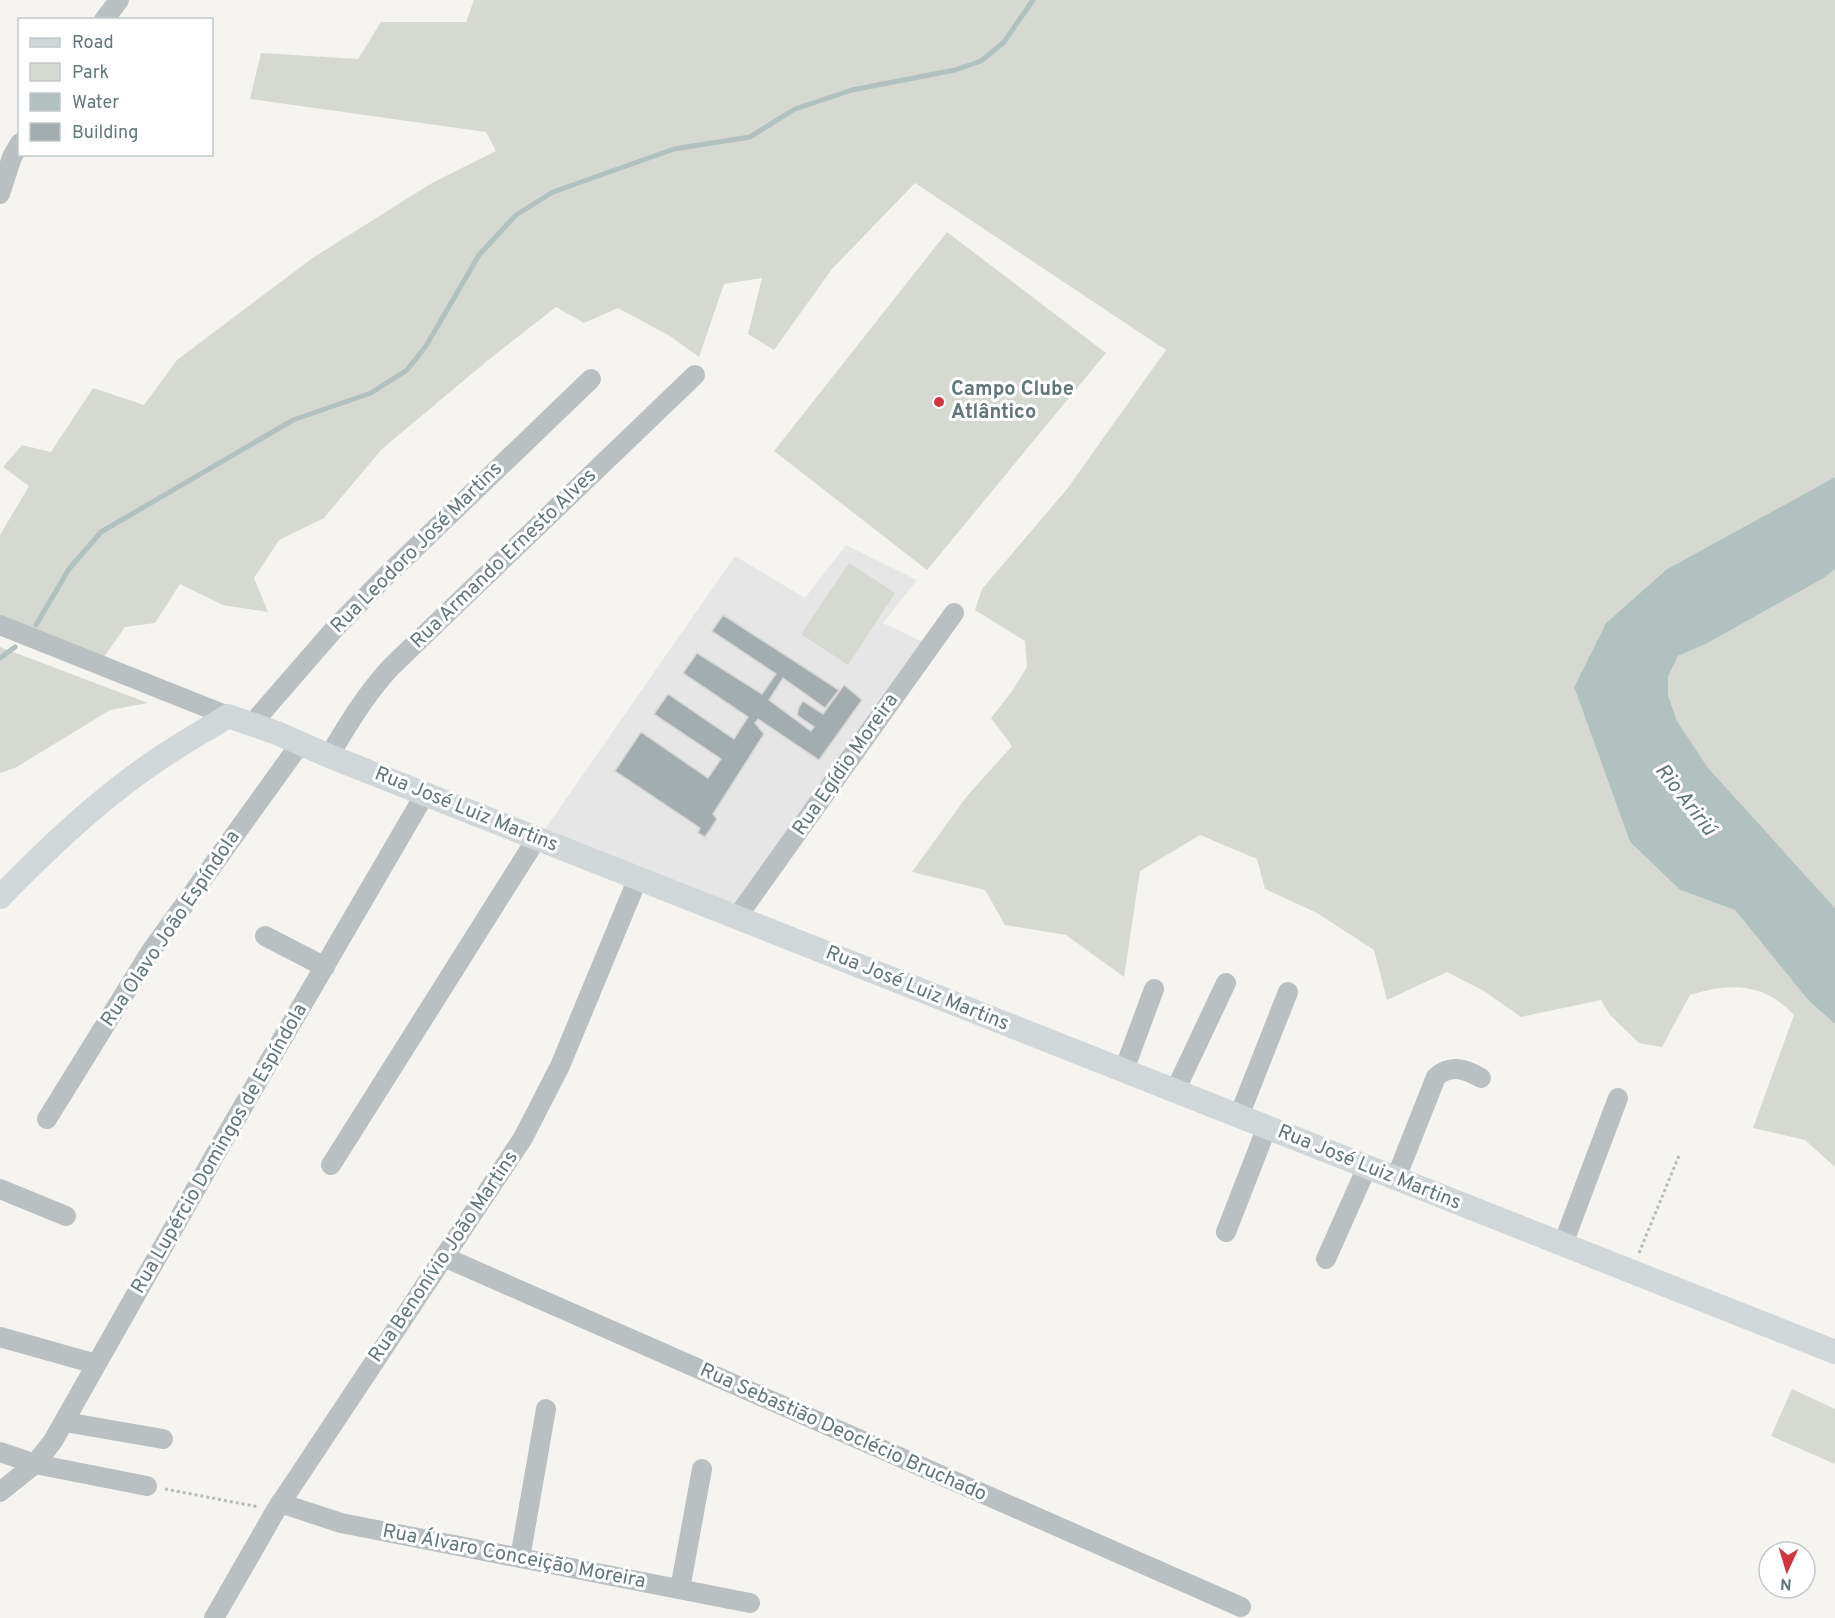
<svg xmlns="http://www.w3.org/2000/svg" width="1835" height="1618" font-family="Overpass,sans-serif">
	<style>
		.built { fill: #e5e6e5 }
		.green { fill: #d6d9d1 }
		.water { fill: #b1c1c0 }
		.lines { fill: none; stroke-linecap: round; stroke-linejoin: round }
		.stream { stroke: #b1c1c0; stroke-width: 5 }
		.building { fill: #a3adaf; stroke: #d6d5d4; stroke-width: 1.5 }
		.path { stroke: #b6babb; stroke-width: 3; stroke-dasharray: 3 3; stroke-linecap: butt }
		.minor { stroke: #bac0c1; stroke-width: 20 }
		.major { stroke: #d1d6d8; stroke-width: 24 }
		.poi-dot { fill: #d03640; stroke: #fff; stroke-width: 2 }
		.labels { text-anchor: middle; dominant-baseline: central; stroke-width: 6; stroke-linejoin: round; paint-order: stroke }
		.poi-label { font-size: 20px; font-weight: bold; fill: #63777a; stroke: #fff; text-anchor: start }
		.street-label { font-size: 20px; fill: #63777a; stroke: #fff }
		.water-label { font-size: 21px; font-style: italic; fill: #5e7675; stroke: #fff }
	</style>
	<rect width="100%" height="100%" fill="#f5f4f1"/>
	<path class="built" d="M846,545L917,580L883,623L925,643L742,909L543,832L735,556L805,598Z"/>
	<g class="green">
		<path d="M474,0H1835V477L1667,569L1606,623L1574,687L1630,842L1680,890L1735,910L1808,1000L1835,1024V1167L1805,1140L1753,1128L1794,1015C1763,982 1730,983 1690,995L1662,1047L1639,1043L1610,1015L1601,1000L1521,1017L1484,991L1447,972L1387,1000L1374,950L1317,913L1265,889L1257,859L1200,835L1140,871L1124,977L1066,935L1005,925L985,890L912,872L967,796L1012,746L991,718L1013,690L1027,667L1025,641L975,610L982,589L1067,489L1166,350L915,183L832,269L774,350L748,334L762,278L724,284L699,357L670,336L618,308L584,323L556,307L487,361L382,449L324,518L279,540L254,578L268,612L223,605L180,584L155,623L125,627L104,657L0,615V535L29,486L3,467L22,445L51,452L93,388L144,405L177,360L314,257L432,183L496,151L486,132L250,99L261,53L358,59L381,22H466Z"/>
		<path d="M947,232L1106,353L927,570L774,451Z"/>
		<path d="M849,563L895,593L848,665L801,634Z"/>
		<path d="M1835,569V908L1707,768L1677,721L1668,695V677L1678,656L1706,644L1824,578Z"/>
		<path d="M0,647L148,703L110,710L15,768L0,773Z"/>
		<path d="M1792,1389L1835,1409V1464L1771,1436Z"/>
	</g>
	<path class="water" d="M1835,477V569L1824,578L1706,644L1678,656L1668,677V695L1677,721L1708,768L1835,908V1024L1808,1000L1735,910L1680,890L1630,842L1574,687L1606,623L1667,569Z"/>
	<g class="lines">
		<g class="stream">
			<path d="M36,625L69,569L101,532L293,420L371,393L407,370L426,346L479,255L516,215L553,192L674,149L750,137L795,109L852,90L955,70L981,61L1004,42L1033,0"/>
			<path d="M0,658L15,647"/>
		</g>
	</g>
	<path class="building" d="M723,615L839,690L825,708L783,678L769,700L811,731L814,727L797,715L799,707L803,701L823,714L844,685L862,700L819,760L758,719L755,723L764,734L713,814L717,819L705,837L698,833L700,828L615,771L641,732L708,778L721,759L654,714L668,694L734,739L748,717L683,673L697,653L762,694L776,674L712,631Z"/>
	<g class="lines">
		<g class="path">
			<path d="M1639,1253L1680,1153"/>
			<path d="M165,1489L259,1507"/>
		</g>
		<g class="minor">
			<path d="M104,20L119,0"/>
			<path d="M0,194L12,157L20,143"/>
			<path d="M0,625L228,716"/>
			<path d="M251,725L337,626L386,576L591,379"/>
			<path d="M329,756C348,724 366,694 391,667L695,375"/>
			<path d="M737,917L954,613"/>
			<path d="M265,936L325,967"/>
			<path d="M1124,1070L1154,989"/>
			<path d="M1175,1091L1226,983"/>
			<path d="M1239,1116L1288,992"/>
			<path d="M47,1119L151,951L300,744"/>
			<path d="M331,1165L537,838"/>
			<path d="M1396,1178L1436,1077C1451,1064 1466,1069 1481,1078"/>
			<path d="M0,1189L66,1216"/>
			<path d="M1226,1232L1267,1127"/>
			<path d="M1563,1244L1618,1098"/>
			<path d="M444,1257L1241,1607"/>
			<path d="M1326,1259L1367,1167"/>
			<path d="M0,1337L96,1364"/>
			<path d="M65,1422L163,1439"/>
			<path d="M0,1452L35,1464L147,1486"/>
			<path d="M0,1492L35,1464L53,1441L224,1139L425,794"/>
			<path d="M280,1503L341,1523L750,1603"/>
			<path d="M520,1558L546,1409"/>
			<path d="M680,1589L702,1469"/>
			<path d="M214,1618L276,1510L523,1138L560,1066L638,878"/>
		</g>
		<path class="major" d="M0,897C46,850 93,805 147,767C173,748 201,733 228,716L277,733L329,756L1835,1352"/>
	</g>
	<circle class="poi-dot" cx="939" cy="402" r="6"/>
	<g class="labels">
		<g class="poi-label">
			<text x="951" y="390">Campo Clube<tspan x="951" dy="23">Atlântico</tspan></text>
		</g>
		<g class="street-label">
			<text transform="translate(417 548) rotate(-45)">Rua Leodoro José Martins</text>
			<text transform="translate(504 559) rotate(-44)">Rua Armando Ernesto Alves</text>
			<text transform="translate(846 765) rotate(-55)">Rua Egídio Moreira</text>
			<text transform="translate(466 810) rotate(22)">Rua José Luiz Martins</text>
			<text transform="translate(171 929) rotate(-56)">Rua Olavo João Espíndola</text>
			<text transform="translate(917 989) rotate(22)">Rua José Luiz Martins</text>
			<text transform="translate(220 1149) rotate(-60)">Rua Lupércio Domingos de Espíndola</text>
			<text transform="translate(1369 1168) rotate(22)">Rua José Luiz Martins</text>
			<text transform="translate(444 1257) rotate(-56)">Rua Benonívio João Martins</text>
			<text transform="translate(843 1433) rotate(24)">Rua Sebastião Deoclécio Bruchado</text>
			<text transform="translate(514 1557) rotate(11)">Rua Álvaro Conceição Moreira</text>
		</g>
		<g class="water-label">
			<text transform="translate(1685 800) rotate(52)">Rio Aririú</text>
		</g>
	</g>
	<rect x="18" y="18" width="195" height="138" fill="#ffffff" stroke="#c1c9ca" stroke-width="1.5"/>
	<rect x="30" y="38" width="30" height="9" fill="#d1d6d8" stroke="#c1c9ca" stroke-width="1.5"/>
	<text x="72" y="48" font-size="18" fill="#63777a">Road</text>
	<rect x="30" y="63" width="30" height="18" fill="#d6d9d1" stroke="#c1c9ca" stroke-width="1.5"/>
	<text x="72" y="78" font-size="18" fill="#63777a">Park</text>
	<rect x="30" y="93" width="30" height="18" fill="#b1c1c0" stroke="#c1c9ca" stroke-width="1.5"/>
	<text x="72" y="108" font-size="18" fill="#63777a">Water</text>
	<rect x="30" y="123" width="30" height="18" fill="#a3adaf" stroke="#c1c9ca" stroke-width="1.5"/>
	<text x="72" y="138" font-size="18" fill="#63777a">Building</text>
	<g transform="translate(1787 1570) rotate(184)"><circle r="28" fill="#ffffff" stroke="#c1c9ca" stroke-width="1.5"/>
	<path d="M0-4.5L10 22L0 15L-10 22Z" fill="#d03640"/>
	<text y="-9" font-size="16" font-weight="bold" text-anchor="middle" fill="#63777a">N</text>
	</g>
</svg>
